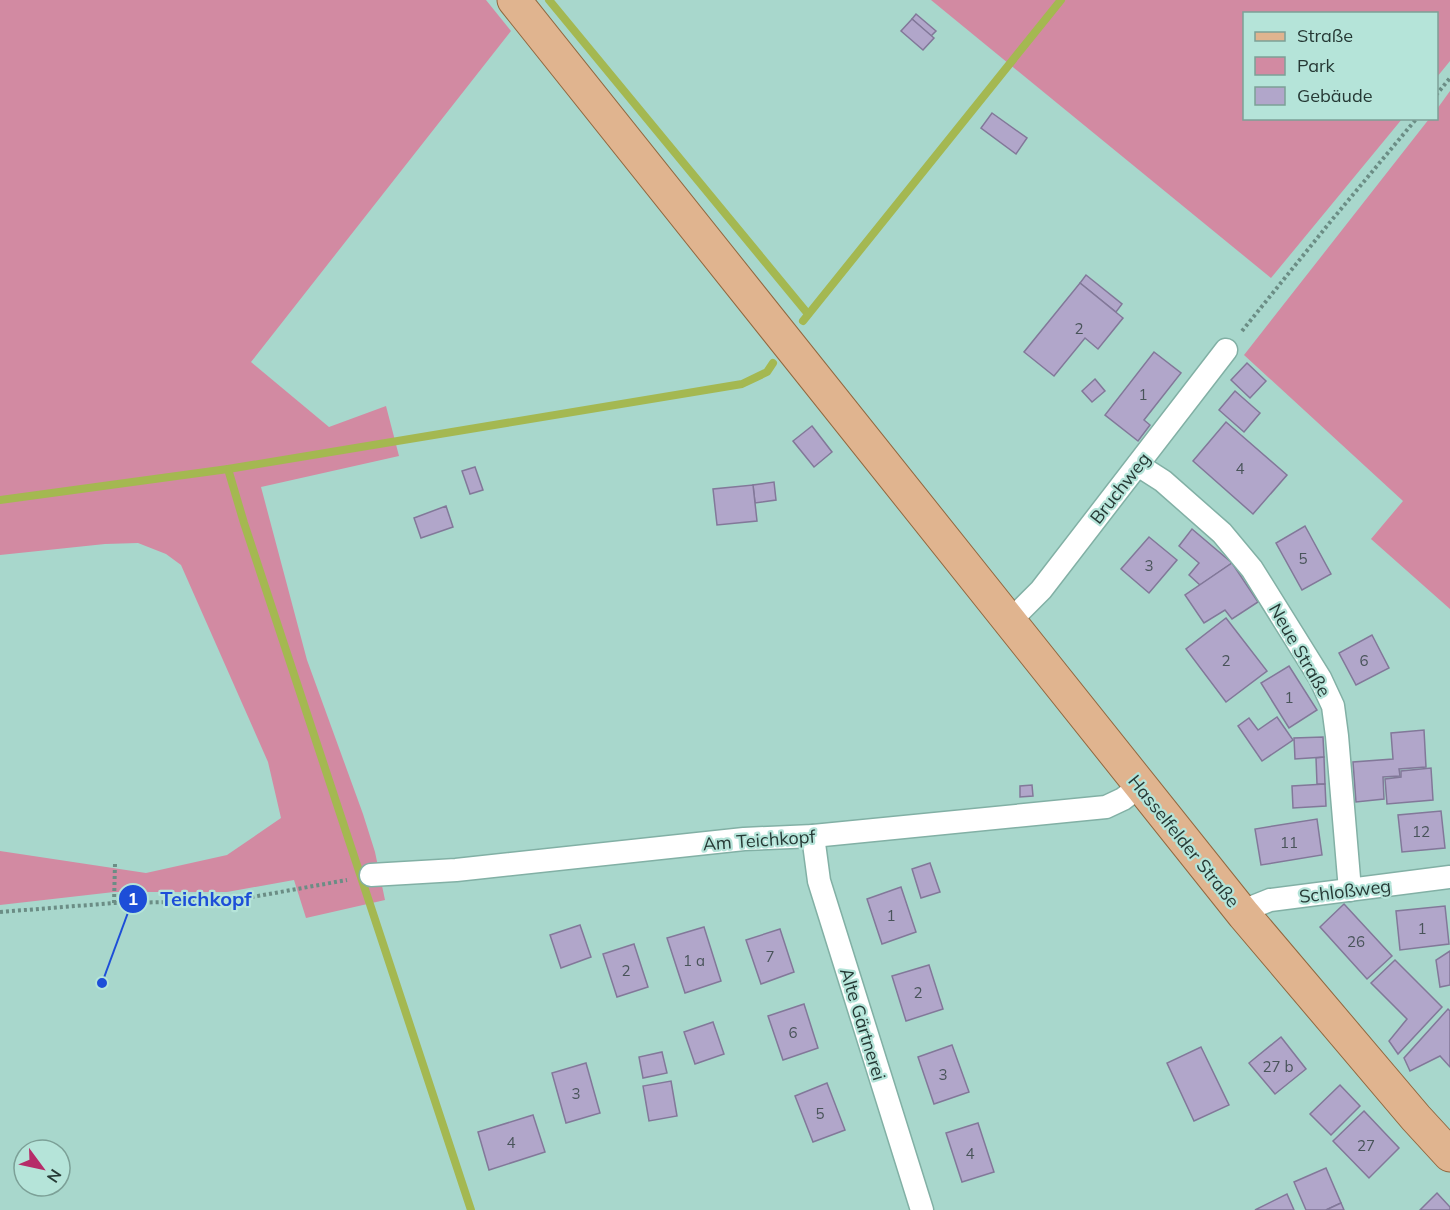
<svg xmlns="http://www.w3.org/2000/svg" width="1450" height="1210" font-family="Mulish,sans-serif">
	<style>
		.green { fill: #d28aa2 }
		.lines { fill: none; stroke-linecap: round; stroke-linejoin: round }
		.stream { stroke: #a4b851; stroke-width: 8 }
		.building { fill: #b1a6ca; stroke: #827899; stroke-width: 1.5 }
		.minor-casing { stroke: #82b0a5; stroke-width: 25 }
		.primary-casing { stroke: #91683f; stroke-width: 35 }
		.path { stroke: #6b8d85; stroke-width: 4; stroke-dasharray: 3 3; stroke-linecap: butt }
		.minor { stroke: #fff; stroke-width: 22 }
		.primary { stroke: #e0b48f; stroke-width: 33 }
		.labels { text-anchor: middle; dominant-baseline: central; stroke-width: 4.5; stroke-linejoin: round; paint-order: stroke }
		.number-label { font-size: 15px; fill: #49545a }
		.street-label { font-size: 18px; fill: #263935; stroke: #b5e4d9 }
		.leader { fill: none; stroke: #1d4ed8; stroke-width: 2 }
		.callout-dot { fill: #1d4ed8; stroke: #b5e4d9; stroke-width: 2 }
		.mark-label { font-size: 18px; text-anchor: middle; font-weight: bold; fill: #fff }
		.callout-label { font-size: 20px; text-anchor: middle; font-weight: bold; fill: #1d4ed8; stroke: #b5e4d9; stroke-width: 4.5; stroke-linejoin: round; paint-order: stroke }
	</style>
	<rect width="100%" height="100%" fill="#a8d7cc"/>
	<g class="green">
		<path d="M0,0H486L511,31L251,362L329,427L386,406L399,456L261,487L307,660L363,814L375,852L385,900L306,918L294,880L227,892H114L0,905V851L146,873L227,855L281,818L268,762L181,565L166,554L138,543L105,544L0,555Z"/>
		<path d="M931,0H1450V61L1437,77L1436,14H1244V118L1402,119L1271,278Z"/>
		<path d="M1450,91V609L1371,539L1403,501L1244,355L1429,119L1436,118L1437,109Z"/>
	</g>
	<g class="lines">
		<g class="stream">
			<path d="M549,0L808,314"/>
			<path d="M803,321L1061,0"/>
			<path d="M228,469L742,384L767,372L773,363"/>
			<path d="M0,500L228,469L244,523L471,1210"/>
		</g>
	</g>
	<g class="building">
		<path d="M916,14L936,31L931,36L912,19Z"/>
		<path d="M912,19L934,38L923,50L901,31Z"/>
		<path d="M992,113L1027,138L1016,154L981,128Z"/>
		<path d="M1086,275L1122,304L1116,312L1080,283Z"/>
		<path d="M1080,283L1123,318L1098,349L1085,338L1054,376L1024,352Z"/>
		<path d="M1154,352L1181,373L1144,420L1150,425L1138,441L1105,415Z"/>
		<path d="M1247,363L1266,381L1250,398L1231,380Z"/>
		<path d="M1095,379L1105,391L1092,402L1082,391Z"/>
		<path d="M1235,391L1260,413L1244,432L1219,410Z"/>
		<path d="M1226,422L1287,475L1253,514L1193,461Z"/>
		<path d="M812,426L832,452L814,467L793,441Z"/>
		<path d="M475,467L483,490L470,494L462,471Z"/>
		<path d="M774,482L776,500L755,503L753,485Z"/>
		<path d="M753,485L757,521L717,525L713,489Z"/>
		<path d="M446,506L453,527L421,538L414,518Z"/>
		<path d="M1305,526L1331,574L1302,590L1276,543Z"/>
		<path d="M1192,529L1232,563L1200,585L1189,575L1199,563L1179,546Z"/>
		<path d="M1149,537L1177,560L1149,593L1121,569Z"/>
		<path d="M1232,563L1258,602L1232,619L1225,610L1204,623L1185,595Z"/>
		<path d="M1226,618L1267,671L1226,702L1186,649Z"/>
		<path d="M1372,635L1389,668L1356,685L1339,653Z"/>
		<path d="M1289,666L1317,710L1289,728L1261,683Z"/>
		<path d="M1277,717L1293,740L1262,761L1238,726L1249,718L1258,730Z"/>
		<path d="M1424,730L1426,767L1399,769L1400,776L1383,777L1384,799L1356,802L1353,762L1393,759L1391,733Z"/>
		<path d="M1323,737L1324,757L1295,759L1294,738Z"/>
		<path d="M1324,757L1325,784H1317L1316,758Z"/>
		<path d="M1431,768L1433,800L1387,804L1385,779L1401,777V771Z"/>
		<path d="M1325,784L1326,806L1293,808L1292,786Z"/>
		<path d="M1032,785L1033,796L1020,797V786Z"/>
		<path d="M1441,811L1445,848L1402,852L1398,815Z"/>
		<path d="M1317,819L1322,855L1261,865L1255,829Z"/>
		<path d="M930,863L940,892L921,898L912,869Z"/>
		<path d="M901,887L916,932L882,944L867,899Z"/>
		<path d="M1344,904L1392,956L1367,979L1320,927Z"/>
		<path d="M1445,906L1449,944L1400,950L1396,911Z"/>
		<path d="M580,925L591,957L561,968L550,935Z"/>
		<path d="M704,927L721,981L685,993L667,938Z"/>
		<path d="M780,929L794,972L761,984L746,940Z"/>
		<path d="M634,944L648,987L617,997L603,954Z"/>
		<path d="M1450,951V985L1440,987L1436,960Z"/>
		<path d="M1395,960L1442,1007L1398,1054L1389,1041L1407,1019L1371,983Z"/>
		<path d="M929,965L943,1009L906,1021L892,976Z"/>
		<path d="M804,1004L818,1048L783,1060L768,1016Z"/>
		<path d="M1448,1009L1450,1011V1067L1440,1056L1410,1071L1404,1058Z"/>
		<path d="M713,1022L724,1054L695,1064L684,1032Z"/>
		<path d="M1281,1037L1306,1069L1275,1094L1249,1063Z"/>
		<path d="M952,1045L969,1092L934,1104L918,1057Z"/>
		<path d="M1201,1047L1229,1105L1194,1121L1167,1063Z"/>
		<path d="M662,1052L667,1073L643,1078L639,1057Z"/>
		<path d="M586,1063L600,1113L566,1123L552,1073Z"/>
		<path d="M671,1081L677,1116L649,1121L643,1086Z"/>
		<path d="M827,1083L845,1130L813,1142L795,1096Z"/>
		<path d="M1340,1085L1360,1106L1331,1135L1310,1114Z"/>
		<path d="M1364,1111L1399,1148L1369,1178L1333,1141Z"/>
		<path d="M533,1115L545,1152L489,1170L478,1132Z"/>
		<path d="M978,1123L994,1172L962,1182L946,1133Z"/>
		<path d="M1326,1168L1341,1203L1326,1210H1306L1294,1182Z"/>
		<path d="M1437,1193L1450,1207V1210H1420Z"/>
		<path d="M1287,1194L1294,1210H1255Z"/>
		<path d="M1341,1203L1344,1210H1326Z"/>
	</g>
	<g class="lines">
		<g class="minor-casing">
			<g id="minor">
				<path d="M1138,465L1163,481L1222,533L1252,569L1320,678L1333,706L1337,736L1350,890"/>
				<path d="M1009,622L1041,590L1226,350"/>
				<path d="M813,836L819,881L922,1210"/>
				<path d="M371,875L456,870L744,839L813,836L1106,807L1123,799L1140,786"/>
				<path d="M1244,915L1255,906L1270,900L1450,877"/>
			</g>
		</g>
		<g class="primary-casing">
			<path id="primary" d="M514,0L1244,915L1416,1118L1450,1155"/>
		</g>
		<g class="path">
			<path d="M1436,95L1450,78"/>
			<path d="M1242,331L1331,221L1417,118"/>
			<path d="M114,903L115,864"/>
			<path d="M0,912L114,903L230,901L347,880"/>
		</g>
		<use href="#minor" class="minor"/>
		<use href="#primary" class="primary"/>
	</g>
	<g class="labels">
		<g class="number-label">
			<text x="1079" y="328">2</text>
			<text x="1143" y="394">1</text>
			<text x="1240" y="468">4</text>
			<text x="1303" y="558">5</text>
			<text x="1149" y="565">3</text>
			<text x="1226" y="660">2</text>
			<text x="1364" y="660">6</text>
			<text x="1289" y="697">1</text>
			<text x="1421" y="831">12</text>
			<text x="1289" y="842">11</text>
			<text x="891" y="915">1</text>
			<text x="1422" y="928">1</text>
			<text x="1356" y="941">26</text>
			<text x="770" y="956">7</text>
			<text x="694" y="960">1 a</text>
			<text x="626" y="970">2</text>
			<text x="918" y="992">2</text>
			<text x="793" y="1032">6</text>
			<text x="1278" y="1066">27 b</text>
			<text x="943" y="1074">3</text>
			<text x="576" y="1093">3</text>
			<text x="820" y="1113">5</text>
			<text x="511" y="1142">4</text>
			<text x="1366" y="1145">27</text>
			<text x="970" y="1153">4</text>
		</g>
		<g class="street-label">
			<text transform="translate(1120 488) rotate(-52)">Bruchweg</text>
			<text transform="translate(1300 650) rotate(60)">Neue Straße</text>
			<text transform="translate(759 840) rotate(-4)">Am Teichkopf</text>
			<text transform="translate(1184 841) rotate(51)">Hasselfelder Straße</text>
			<text transform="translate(1345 891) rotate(-7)">Schloßweg</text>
			<text transform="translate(863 1024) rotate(73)">Alte Gärtnerei</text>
		</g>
	</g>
	<path class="leader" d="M102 983L133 899"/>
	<g class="callout-dot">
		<circle cx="102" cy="983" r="6"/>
		<circle cx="133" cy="899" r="15"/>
	</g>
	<g class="mark-label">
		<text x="133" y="905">1</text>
	</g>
	<g class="callout-label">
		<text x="206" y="906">Teichkopf</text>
	</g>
	<rect x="1243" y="12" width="195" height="108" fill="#b5e4d9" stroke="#7ca097" stroke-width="1.5"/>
	<rect x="1255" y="32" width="30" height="9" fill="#e0b48f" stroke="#7ca097" stroke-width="1.5"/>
	<text x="1297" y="42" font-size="18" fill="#263935">Straße</text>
	<rect x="1255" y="57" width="30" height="18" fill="#d28aa2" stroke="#7ca097" stroke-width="1.5"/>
	<text x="1297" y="72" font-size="18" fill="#263935">Park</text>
	<rect x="1255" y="87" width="30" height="18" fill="#b1a6ca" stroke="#7ca097" stroke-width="1.5"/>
	<text x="1297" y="102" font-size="18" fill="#263935">Gebäude</text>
	<g transform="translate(42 1168) rotate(123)"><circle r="28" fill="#b5e4d9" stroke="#7ca097" stroke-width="1.5"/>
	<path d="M0-4.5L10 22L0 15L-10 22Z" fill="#b62c69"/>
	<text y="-9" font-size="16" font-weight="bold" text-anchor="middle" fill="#263935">N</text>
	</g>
</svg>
